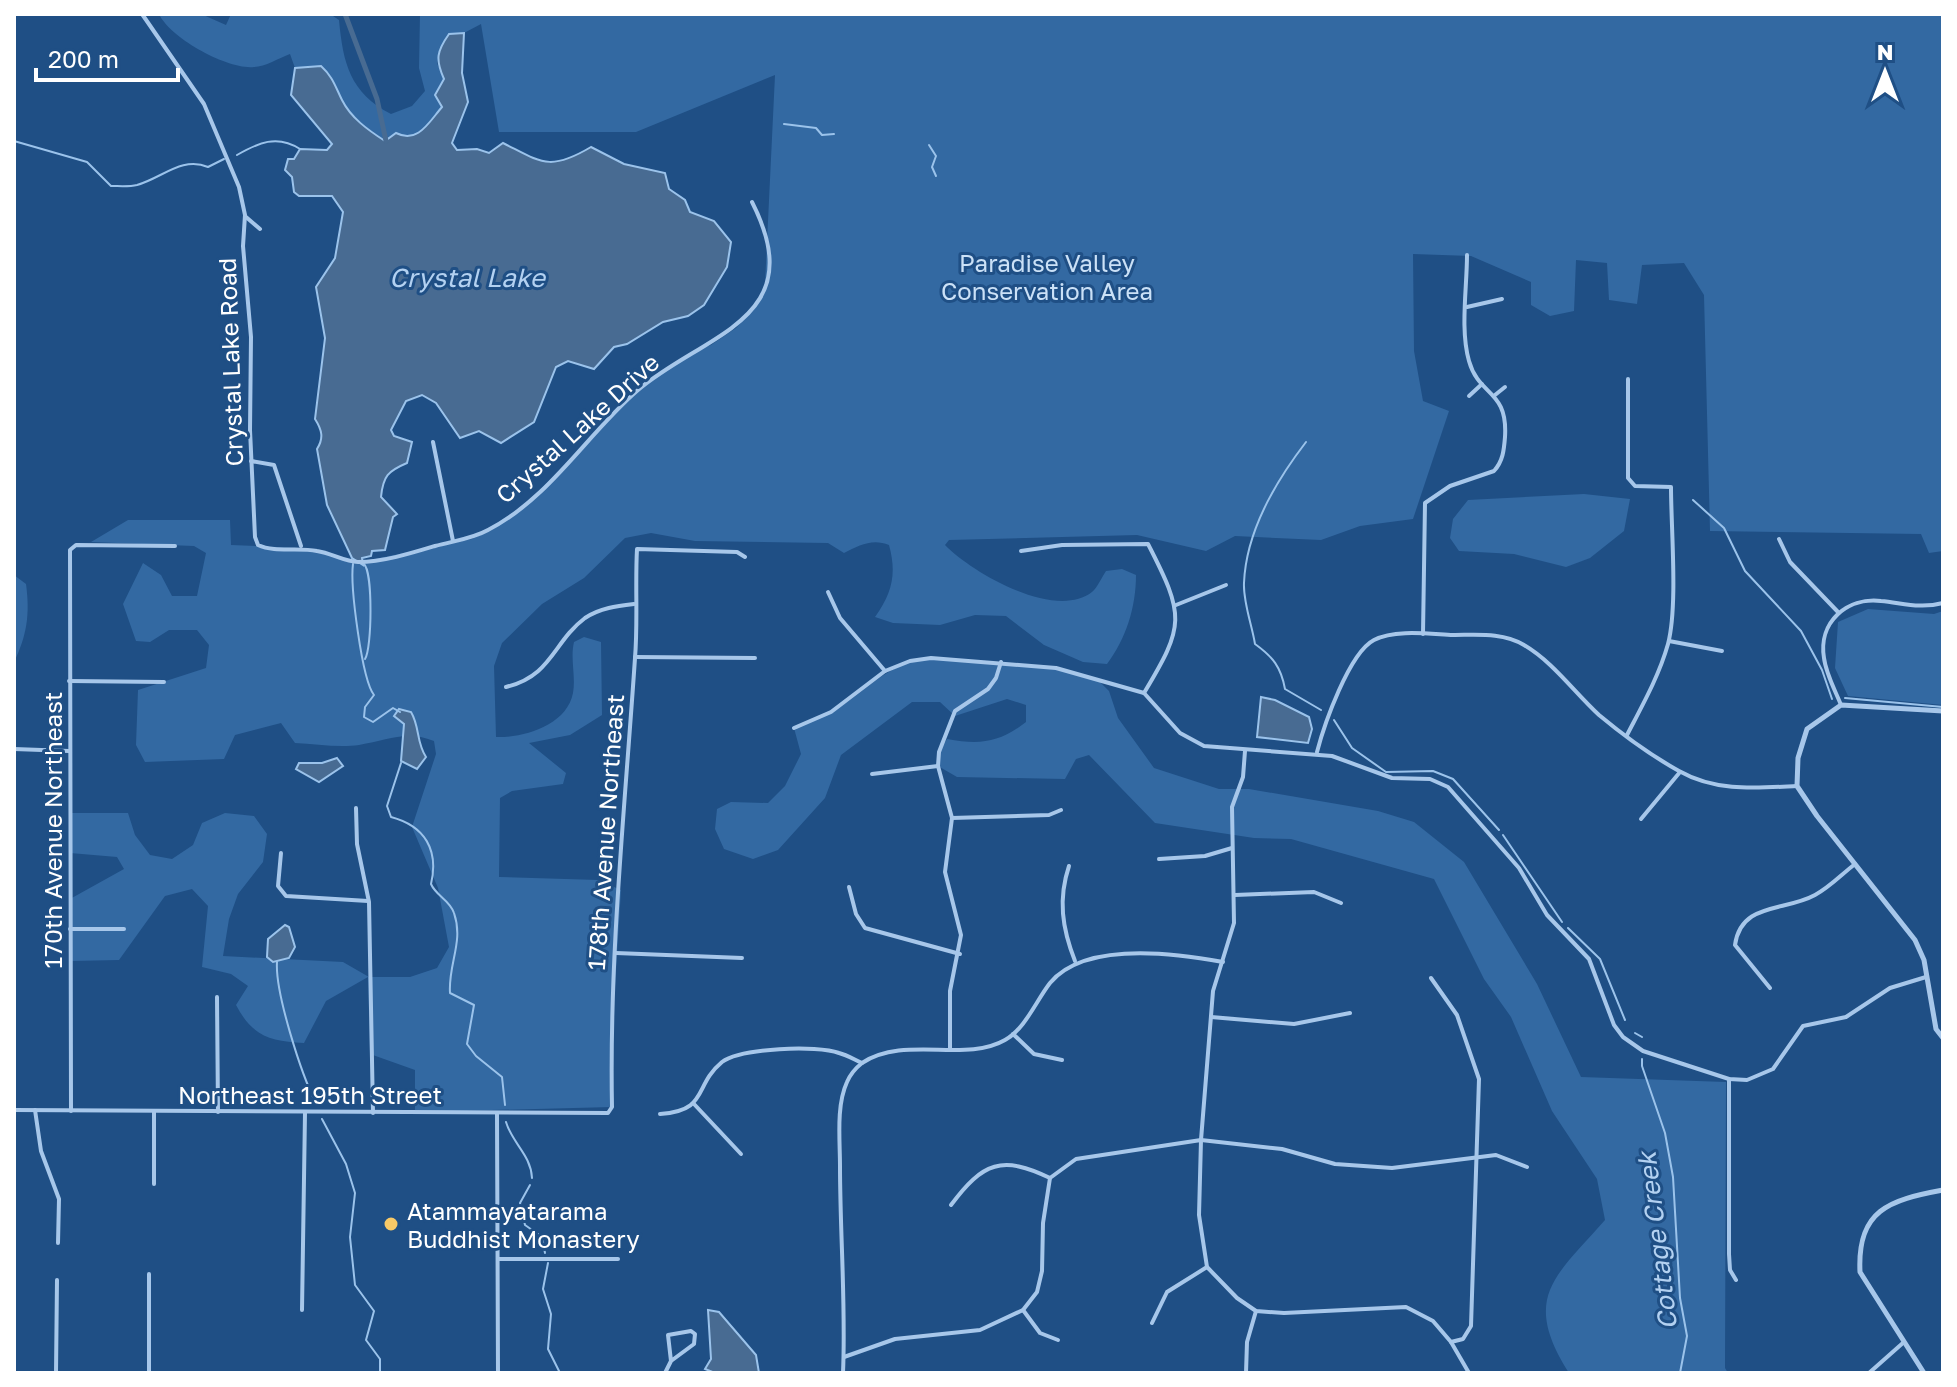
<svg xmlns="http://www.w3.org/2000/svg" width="1957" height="1387" font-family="'Golos Text',sans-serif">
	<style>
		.green { fill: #3369a2 }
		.water { fill: #486b92; stroke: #9bc3eb; stroke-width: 2 }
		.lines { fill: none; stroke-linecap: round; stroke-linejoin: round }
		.stream { stroke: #9bc3eb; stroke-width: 2 }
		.canal { stroke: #486b92; stroke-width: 5 }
		.minor { stroke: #a7c7ea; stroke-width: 4 }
		.tertiary { stroke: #a7c7ea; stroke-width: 5 }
		.poi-dot { fill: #f8c967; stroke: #1f4f85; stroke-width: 3 }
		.labels { text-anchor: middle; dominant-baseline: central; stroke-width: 6; stroke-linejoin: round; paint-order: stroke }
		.park-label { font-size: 24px; fill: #cbe1f7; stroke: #1f4f85 }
		.street-label { font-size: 24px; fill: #fff; stroke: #1f4f85 }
		.poi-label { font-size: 24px; fill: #fff; stroke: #1f4f85; text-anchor: start }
		.water-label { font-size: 26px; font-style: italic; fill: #b3d1f1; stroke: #1f4f85 }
	</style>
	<rect width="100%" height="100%" fill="#1f4f85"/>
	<g class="green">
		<path d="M159,14H201L226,25L231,14H330L339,20C343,63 350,93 391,114L412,106L425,91L419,68L420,14H1943V551L1929,553L1921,534L1710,531L1704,295L1684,263L1642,265L1637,304L1609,300L1607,263L1576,260L1574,311L1550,316L1531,305V282L1471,256L1413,254L1414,351L1423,401L1449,411L1413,519L1360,526L1321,540L1235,536L1206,551L1137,535L949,540L945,545C971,572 1055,621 1092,592C1097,588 1102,577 1106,571L1122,569L1136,575C1136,607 1126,639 1107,664L1083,662L1044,645L1006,616L975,615L940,625L893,623L875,617C892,593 897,574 889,545C873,538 859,545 844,553L828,543L695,541L651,533L625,538L584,578L542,604L502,643L494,666L496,737C524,738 567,725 573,693C576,676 570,659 574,642L584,637L601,642L602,715L570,735L529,743L566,773L563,784L512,791L500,798L499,877L598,880L621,890L611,1051L612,1107L415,1112V1070L370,1054L368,977L326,1001L304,1043C270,1041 253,1037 236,1005L248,986L231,974L202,967L208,906L192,889L165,896L119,960L70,961V899L124,869L117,857L70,853V813H128L135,835L150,855L172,859L193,845L202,823L225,813L254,816L267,834L263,862L238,894L229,919L223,956L343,962L369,977H410L437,968L449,947L438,888L412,827L436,754L434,741C406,730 388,740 359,745C339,748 316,744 295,743L281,723L235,735L224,759L145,762L136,745L138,690L206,668L209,645L197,630H169L150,642L136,641L123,604L143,563L161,575L172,596H197L206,553L194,546L91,542L128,520H230L231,545L301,548L360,562L472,539L492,530L534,496L637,391L693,352L711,345L736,328L758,304L765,284L775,75L636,132H499L481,24L464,33L449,34L437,63L444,79L443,107L418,135L386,141C369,130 352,118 342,100C335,86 333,77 321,66L295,68L290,54C279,58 265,67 254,67C228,70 170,38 159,14Z"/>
		<path d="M1584,494L1630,499L1624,531L1590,558L1566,567L1514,554L1459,551L1450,538L1453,519L1468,500Z"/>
		<path d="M14,575L26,584C30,614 27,635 14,662Z"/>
		<path d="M1868,609L1934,614L1943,611V705L1848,696L1835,668L1838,622Z"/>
		<path d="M931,658L1056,668L1099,681L1109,691L1118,718L1154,768L1219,789H1249L1378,811L1414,822L1464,862L1537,984L1581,1077L1726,1082L1725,1368L1728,1373H1569C1521,1297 1555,1277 1605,1220L1597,1179L1552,1111L1511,1017L1484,979L1434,879L1291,839L1254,838L1155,823L1089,755L1076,759L1065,779L957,777L938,766L939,752L947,739C980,745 999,743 1026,722V705L1007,699L955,716L940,702H912L841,755L825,798L778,850L753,859L724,849L715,829L717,809L731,802L768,803L785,786L801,754L794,728C806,723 819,719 830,713C869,691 883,664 931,658Z"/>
	</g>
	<g class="water">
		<path d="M464,33L462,73L468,102L452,143L457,150L477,149L489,153L503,143C541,162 549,172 591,147L624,164L665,173L669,189L685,200L690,212L714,221L731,242L727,267L704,305L688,316L663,322L627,344L614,347L594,369L568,361L556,367L534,422L501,443L479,431L460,438L436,403L422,395L406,401L391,430L394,436L412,442L407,463C388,471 383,476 381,497L397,514L393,517L385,550L372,551L371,556L362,558L363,565L352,558L327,505L317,449C324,438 322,430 315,419L325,338L316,287L335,258L343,212L332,196H299L294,192L292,177L285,170L288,159H294L300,149L327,150L332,144L291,95L295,68L321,66C333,77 335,86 342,100C351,118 368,130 385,141L396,133C418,144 429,122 442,107L435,95L444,79C435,59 437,51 449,34Z"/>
		<path d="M1261,697L1275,700L1309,717L1312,729L1308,743L1257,737Z"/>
		<path d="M399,709L411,712C420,727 416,742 426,757L417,769L401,761L404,724L394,716Z"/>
		<path d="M337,758L343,766L319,782L296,769L299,763H322Z"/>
		<path d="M285,925L289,927L295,947L289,958L273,962L267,957L268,939Z"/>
		<path d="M708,1310L719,1312L756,1355L759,1373H715L705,1369L711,1359Z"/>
	</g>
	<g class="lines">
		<g class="stream">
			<path d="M784,124L816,128L822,135L834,134"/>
			<path d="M14,141L87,162L111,186C119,186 129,187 137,185C162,178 182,156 208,167L224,159"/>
			<path d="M929,145L936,156L932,167L936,176"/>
			<path d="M237,155C258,143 277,134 300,149"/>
			<path d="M1306,442C1276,481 1246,532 1244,583C1243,602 1252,625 1255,644C1273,657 1281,667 1285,689L1321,710"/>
			<path d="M1693,500L1724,528L1745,571L1801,631L1822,670L1832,699"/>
			<path d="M353,564C350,586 362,680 374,695L365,707L364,717L373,722L393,708L400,712"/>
			<path d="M364,564C373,573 372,648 365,659"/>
			<path d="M1845,698L1943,707"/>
			<path d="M1334,720L1352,748L1386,772L1433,771L1453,779L1499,830"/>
			<path d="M401,763L387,806L391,817C425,826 439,850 431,884C436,896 450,900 454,913C464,942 448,964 450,993L474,1005L467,1044L476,1056L502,1077L505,1105"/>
			<path d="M1503,835L1562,922"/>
			<path d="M1568,928L1600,959L1625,1020"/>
			<path d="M277,962C275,992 301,1074 316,1103"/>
			<path d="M1635,1033L1642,1037"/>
			<path d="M1642,1059V1066L1665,1133L1673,1177L1680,1298L1687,1336L1680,1373"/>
			<path d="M322,1119L346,1164L355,1193L350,1237L355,1285L374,1311L366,1340L380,1359V1373"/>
			<path d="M506,1122C512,1143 531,1155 532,1178"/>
			<path d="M530,1185L520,1203L525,1225L542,1237L545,1253"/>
			<path d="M548,1263L543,1289L551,1314L548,1349L560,1373"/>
		</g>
		<path class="canal" d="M345,14L377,99L386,141"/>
		<g class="minor">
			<path d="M142,14L204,104L239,187L245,215L243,246L251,337L250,430L255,537L258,545C275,553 298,547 317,551C331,553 345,562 358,562C383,562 412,553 435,546C453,541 472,539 488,530C550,498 587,434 638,390C705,333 812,320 752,202"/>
			<path d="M246,217L260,229"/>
			<path d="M1467,307L1502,299"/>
			<path d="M1495,395L1505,387"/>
			<path d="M1469,396L1482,384"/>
			<path d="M433,442L453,541"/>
			<path d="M251,461L274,465L301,546"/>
			<path d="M1779,539L1790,562L1838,612"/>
			<path d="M1021,551L1062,545L1148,544C1185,616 1185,625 1144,693"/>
			<path d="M828,592L840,618L885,671"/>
			<path d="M1176,605L1226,585"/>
			<path d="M1423,634L1425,503L1450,486L1494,471C1503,461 1504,450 1505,437C1508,389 1479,397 1469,361C1460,330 1467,288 1467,255"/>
			<path d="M1669,641L1722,651"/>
			<path d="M635,657L755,658"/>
			<path d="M69,681L164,682"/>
			<path d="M506,687C552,676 553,642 585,618C600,608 617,606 634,604"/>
			<path d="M1841,705C1835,690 1826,674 1824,658C1818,622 1847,597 1881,601C1903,603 1920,609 1943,603"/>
			<path d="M794,728L831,712L885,671L910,661L931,658L1056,668L1144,693L1180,733L1204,746L1332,756L1392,778L1430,779L1448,787L1519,868L1547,915L1589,959L1614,1025L1623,1037L1643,1051L1729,1079L1747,1080L1773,1069L1803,1026L1846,1017L1890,988L1926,977"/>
			<path d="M1627,735C1642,706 1659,676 1668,644C1678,606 1671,529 1671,487L1635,486L1628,478V379"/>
			<path d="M14,749L69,751"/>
			<path d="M1245,751L1243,777L1232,807L1234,923L1213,991L1201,1140L1199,1215L1207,1267L1237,1298L1256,1311L1284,1313L1406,1307L1433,1321L1451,1342L1469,1373"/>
			<path d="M1317,752C1324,725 1349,653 1374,640C1395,629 1430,634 1453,635C1476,635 1503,632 1524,645C1553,662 1574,692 1599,715C1623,735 1652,756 1679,771C1716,792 1756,788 1797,786"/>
			<path d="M872,774L938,766"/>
			<path d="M356,808L357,844L369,902L373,1113"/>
			<path d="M952,818L1049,815L1061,810"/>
			<path d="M1641,819L1680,772"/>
			<path d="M281,853L278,886L286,896L368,901"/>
			<path d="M1159,859L1205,856L1232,848"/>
			<path d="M1069,866C1058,899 1062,928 1075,961"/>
			<path d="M849,887L856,914L865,928L960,954"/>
			<path d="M1235,895L1314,892L1341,903"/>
			<path d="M70,929H124"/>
			<path d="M616,953L742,958"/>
			<path d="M1431,978L1457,1015L1479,1079L1471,1326L1463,1339L1451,1342"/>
			<path d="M1770,988L1735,945C1741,902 1784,912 1815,895C1830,887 1842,874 1855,864"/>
			<path d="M217,997L218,1112"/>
			<path d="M1211,1017L1294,1024L1350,1013"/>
			<path d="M1013,1034L1034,1054L1062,1060"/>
			<path d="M950,1048V991L961,935L945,872L952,818L938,766L939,752L955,711L988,689L996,678L1001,662"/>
			<path d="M1729,1079V1254L1730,1270L1736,1280"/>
			<path d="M694,1104L741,1154"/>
			<path d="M14,1110L608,1113L612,1107C609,957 625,807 635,658C638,622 635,585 637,549L737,552L745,557"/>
			<path d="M35,1110L41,1151L59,1199L58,1243"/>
			<path d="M71,1111L70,550L76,545L175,546"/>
			<path d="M497,1114L498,1373"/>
			<path d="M660,1114C709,1111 693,1086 722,1062C741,1048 817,1045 839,1053C847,1055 855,1060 862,1063"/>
			<path d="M154,1184V1111"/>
			<path d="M951,1205C983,1162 1002,1155 1050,1178L1076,1159L1201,1140L1282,1149L1335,1164L1392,1168L1496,1155L1527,1167"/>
			<path d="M498,1259H618"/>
			<path d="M302,1310L305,1113"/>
			<path d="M1023,1310L1040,1333L1058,1340"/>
			<path d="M1152,1323L1167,1292L1207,1267"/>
			<path d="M844,1357L895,1339L980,1330L1023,1310L1037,1292L1042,1271L1043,1223L1050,1178"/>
			<path d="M56,1373L57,1280"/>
			<path d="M149,1373V1274"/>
			<path d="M665,1373L671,1361L694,1344L695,1334L691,1331L668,1335L671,1361"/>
			<path d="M843,1373C846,1305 840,1235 840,1166C840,1140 836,1106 847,1082C850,1075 857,1067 862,1063C905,1035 965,1063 1005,1040C1025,1029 1036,1001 1050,983C1085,941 1174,953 1223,962"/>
			<path d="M1246,1373L1247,1342L1256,1311"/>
			<path d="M1869,1373L1904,1342"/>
		</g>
		<g class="tertiary">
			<path d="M1943,711L1841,705L1807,729L1798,758L1797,786L1817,816L1915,940L1924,960L1936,1029L1943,1038"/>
			<path d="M1924,1373L1860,1272C1857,1210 1889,1200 1943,1190"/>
		</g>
	</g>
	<circle class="poi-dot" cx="391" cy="1224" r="8"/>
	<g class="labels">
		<g class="park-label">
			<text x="1047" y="262">Paradise Valley<tspan x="1047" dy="28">Conservation Area</tspan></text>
		</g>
		<g class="street-label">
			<text transform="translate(230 362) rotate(-92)">Crystal Lake Road</text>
			<text transform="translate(577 428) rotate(-42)">Crystal Lake Drive</text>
			<text transform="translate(52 830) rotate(-90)">170th Avenue Northeast</text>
			<text transform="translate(605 832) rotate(-86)">178th Avenue Northeast</text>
			<text x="310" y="1094">Northeast 195th Street</text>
		</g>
		<g class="poi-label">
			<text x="407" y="1210">Atammayatarama<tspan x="407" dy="28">Buddhist Monastery</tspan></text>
		</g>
		<g class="water-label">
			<text x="467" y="277">Crystal Lake</text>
			<text transform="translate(1657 1241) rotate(-97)">Cottage Creek</text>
		</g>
	</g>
	<rect width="1957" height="1387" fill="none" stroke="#ffffff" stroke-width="32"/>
	<g transform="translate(1885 72)" stroke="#1f4f85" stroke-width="6" paint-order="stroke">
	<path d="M0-6L14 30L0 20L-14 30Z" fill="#ffffff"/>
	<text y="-12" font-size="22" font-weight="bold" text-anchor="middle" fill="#ffffff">N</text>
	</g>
	<path d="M36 68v12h142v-12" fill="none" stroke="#ffffff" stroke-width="4"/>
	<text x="48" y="68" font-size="24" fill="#ffffff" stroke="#1f4f85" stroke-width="6" paint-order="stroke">200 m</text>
</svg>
